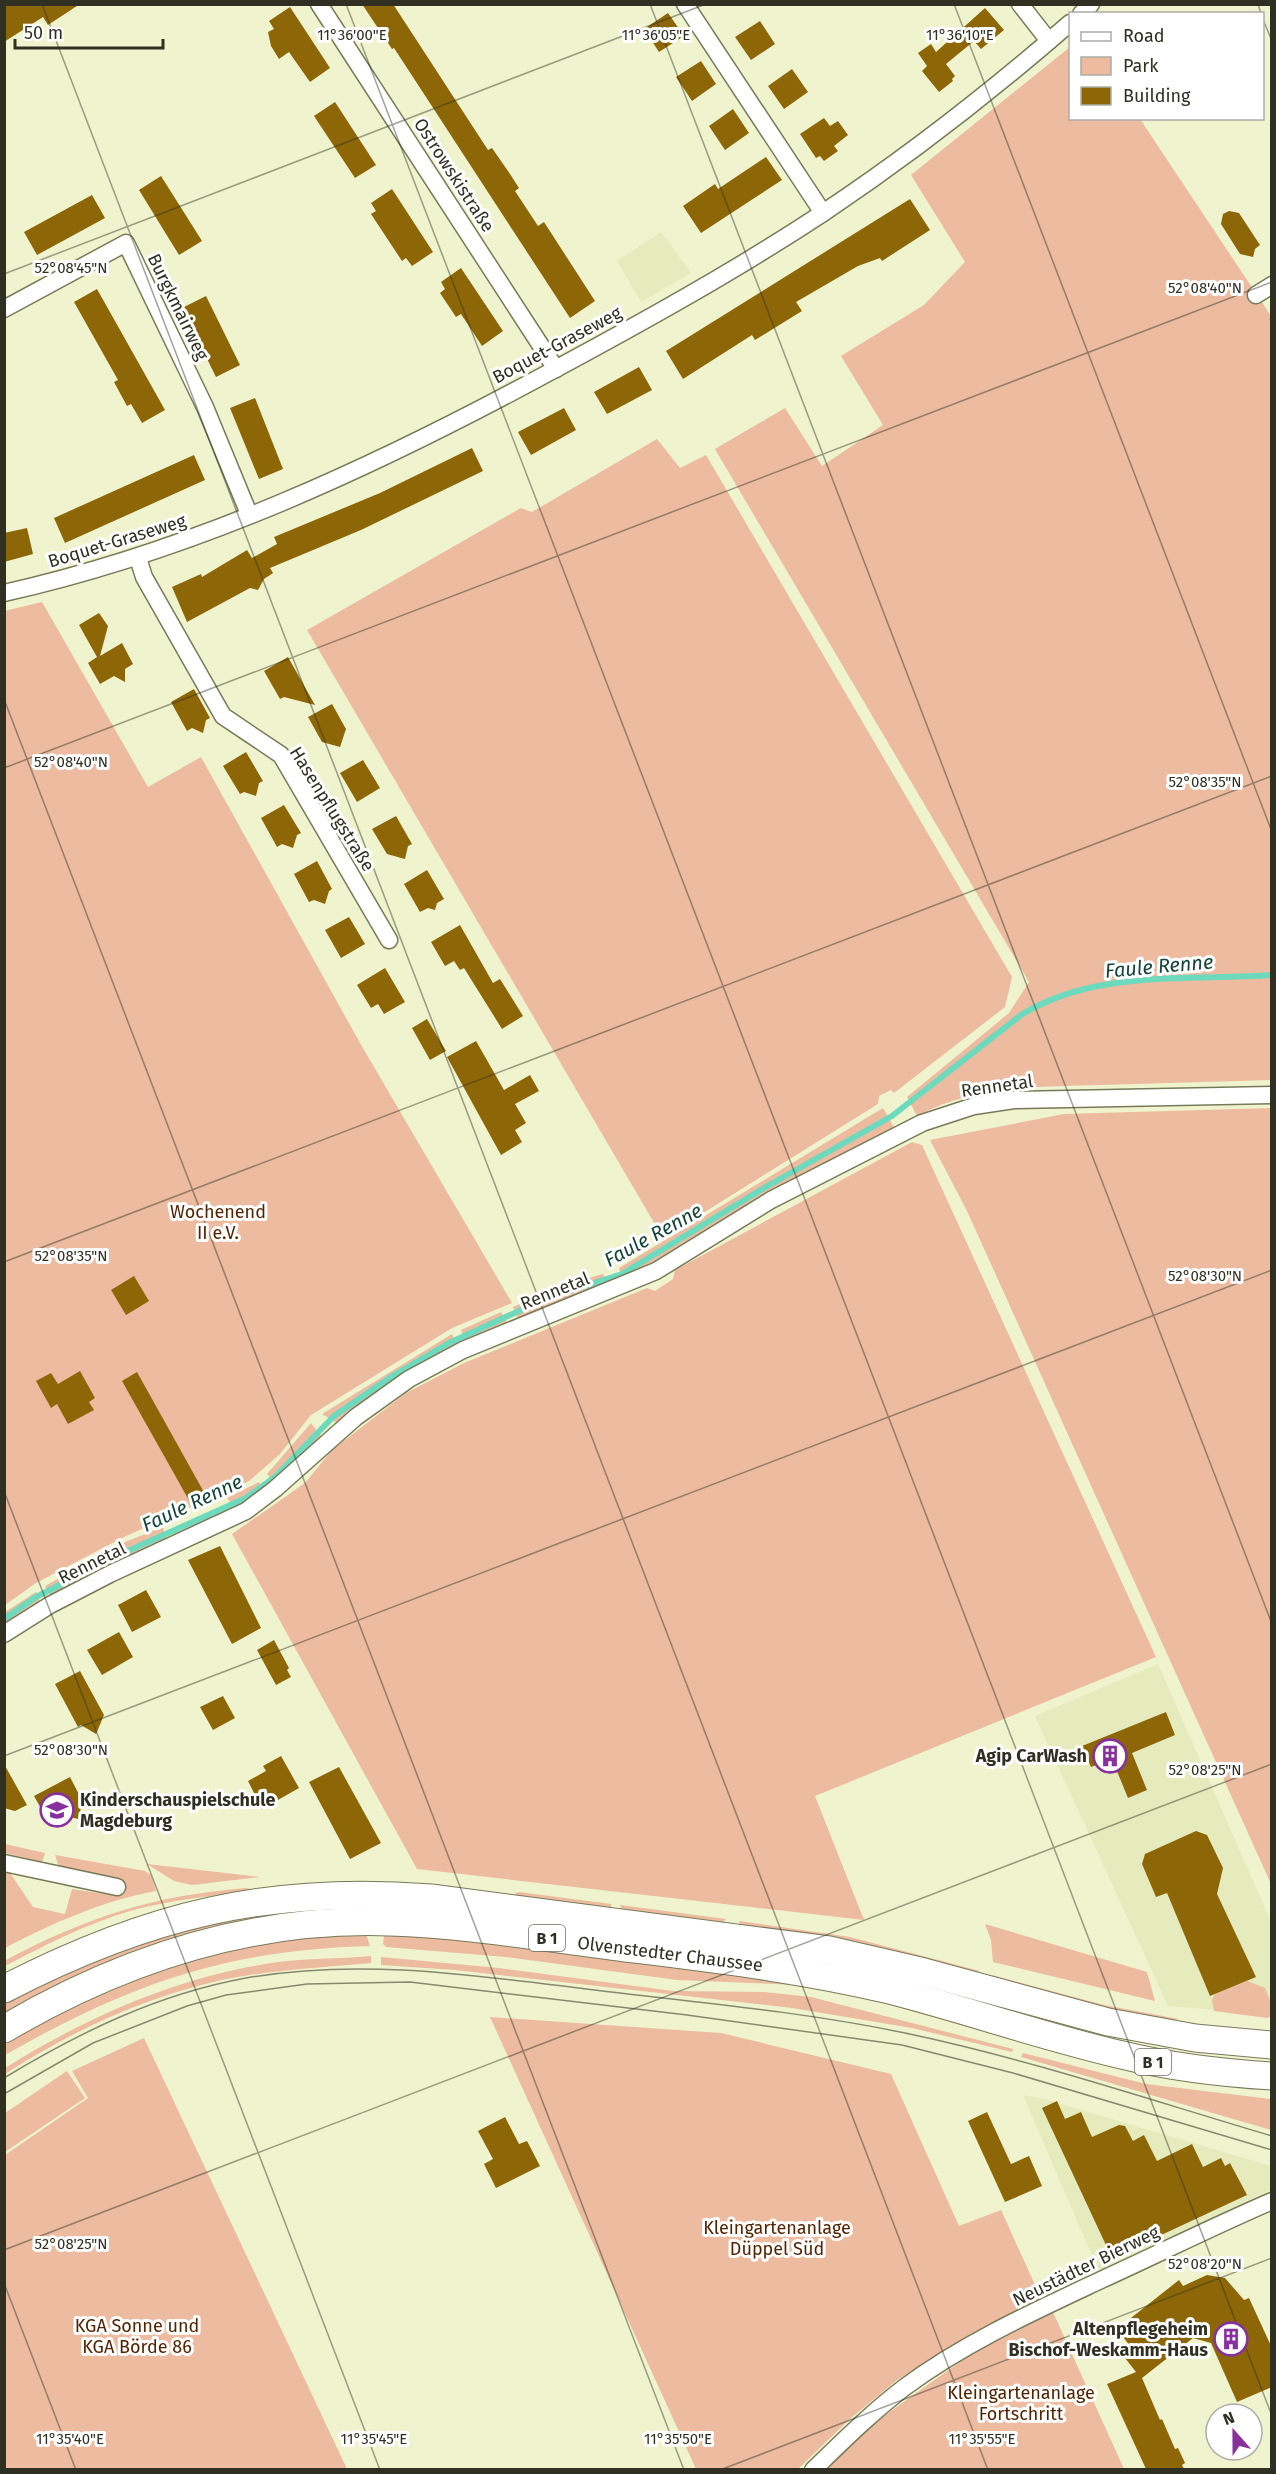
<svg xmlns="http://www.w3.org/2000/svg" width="1276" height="2474" font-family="'Fira Sans',sans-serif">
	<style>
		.built { fill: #e6ebbd }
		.green { fill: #ecbba0 }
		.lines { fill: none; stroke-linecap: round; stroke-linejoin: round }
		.stream { stroke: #6edabd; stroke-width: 6 }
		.building { fill: #8d6607 }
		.street-casing { stroke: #777a58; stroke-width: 19 }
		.primary-casing { stroke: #777a58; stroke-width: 29 }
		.street { stroke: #fff; stroke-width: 16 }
		.primary { stroke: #fff; stroke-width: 27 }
		.tram { stroke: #868970; stroke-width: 1.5 }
		.ticks { fill: none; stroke: #2f3022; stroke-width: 1.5; stroke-opacity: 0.45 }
		.labels { text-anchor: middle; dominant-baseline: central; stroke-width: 6; stroke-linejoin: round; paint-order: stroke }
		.shield { fill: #fff; stroke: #6d6e64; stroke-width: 1.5 }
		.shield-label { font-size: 16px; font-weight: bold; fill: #2f3022 }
		.street-label { font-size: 18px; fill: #2f3022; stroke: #fff }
		.park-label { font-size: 18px; fill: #532300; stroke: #fff }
		.poi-label { font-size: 18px; font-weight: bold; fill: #2f3022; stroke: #fff; text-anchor: end }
		.water-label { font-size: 20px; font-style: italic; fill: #154539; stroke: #fff }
		.ticks-label { font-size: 15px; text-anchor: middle; fill: #2f3022; stroke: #fff; stroke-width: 6; stroke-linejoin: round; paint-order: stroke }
	</style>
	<rect width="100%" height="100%" fill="#f0f4ce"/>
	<g class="built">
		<path d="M661,232L691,273L641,302L617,261Z"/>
		<path d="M1158,1664L1271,1922V2014L1168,2006L1035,1716Z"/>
		<path d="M1023,2095L1044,2099L1271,2166V2190L1096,2272L1098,2269Z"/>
	</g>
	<g class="green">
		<path d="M1070,47V118L1140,119L1271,316V1080C1215,1082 1158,1083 1101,1085C1038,1087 974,1085 917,1116L907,1097L1009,1013L1029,982L715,449L785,408L822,466L883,425L841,356L924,305L965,262L911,175Z"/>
		<path d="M657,439L680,468L706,455L1012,977L1005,1007L894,1093L891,1090L879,1096L878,1104L663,1238L307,630L521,508L532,512Z"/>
		<path d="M42,602L148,787L201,757L360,1043L512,1303L452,1328L311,1415L280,1454L249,1481L124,1537L36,1583L5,1605L4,611Z"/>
		<path d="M883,1108L895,1129L622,1279L619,1268Z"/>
		<path d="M1271,1108H1272L1271,1884L967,1211L930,1140L1064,1114Z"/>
		<path d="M912,1142L922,1145L1156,1657L815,1796L864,1920L417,1869L232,1534L305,1483L332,1450L406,1393L464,1363L647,1288L655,1291L673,1279L675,1270Z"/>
		<path d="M603,1274L607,1283L518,1319L513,1307L560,1286Z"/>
		<path d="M501,1312L507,1322L465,1341L461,1330Z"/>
		<path d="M452,1334L457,1348L337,1423L322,1414Z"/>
		<path d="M311,1423L321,1436L274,1482L267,1474Z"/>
		<path d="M259,1482L265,1491L235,1509L227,1498Z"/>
		<path d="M163,1527L166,1539L127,1556L50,1595L45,1586L125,1542Z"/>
		<path d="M36,1592L40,1601L5,1625V1612Z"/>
		<path d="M5,1844L45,1853L42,1862L5,1853Z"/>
		<path d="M55,1855L145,1871L151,1875L156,1891C102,1901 53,1923 5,1948V1872L10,1873L33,1907L65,1914L72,1889L118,1896L122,1881L59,1867Z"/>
		<path d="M147,1864L260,1877L192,1885L174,1881Z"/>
		<path d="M245,1888L257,1890C215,1896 171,1899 130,1911C86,1924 45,1945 5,1966L4,1961C87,1917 152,1896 245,1888Z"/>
		<path d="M519,1892L611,1904V1909L517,1896L515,1893Z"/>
		<path d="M297,1905L786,1951L1162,2043L1098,2036L925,1988L260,1918C211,1928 163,1939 117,1959C79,1975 44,2000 5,2013L4,2000L135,1940Z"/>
		<path d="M620,1905L726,1919L722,1923L622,1910Z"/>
		<path d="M739,1921L850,1937L980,1971L973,1974L740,1926Z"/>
		<path d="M985,1924L1147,1972L1155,2001L993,1962L991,1940Z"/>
		<path d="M390,1931L800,1980L1014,2035L1016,2041L869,1999L798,1985L677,1980L506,1957L386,1947L383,1944L384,1936Z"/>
		<path d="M366,1934L370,1946C224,1950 130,1984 5,2055V2041L114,1983L245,1943Z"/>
		<path d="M371,1956V1963C318,1968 265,1970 213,1982C138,2000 69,2033 5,2074V2068C87,2017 175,1978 271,1963C303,1958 338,1959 371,1956Z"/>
		<path d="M381,1957L499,1968L673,1991L764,1992L811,1997L1013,2049L1012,2052L912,2028L792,2008L455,1970L381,1965Z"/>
		<path d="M992,1975L1104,2005L1179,2019C1151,2027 1030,1989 995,1980Z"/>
		<path d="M1247,1981L1265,1988L1271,2003V2016L1267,2018L1214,2011L1212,2000L1215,1994Z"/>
		<path d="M490,2017L721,2033L891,2074L959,2226L1001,2210L1041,2298L897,2380L851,2418L798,2469H696Z"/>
		<path d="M144,2038L347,2469H5V2155L88,2098L72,2071Z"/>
		<path d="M1023,2053L1146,2084L1271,2099V2130L1021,2057Z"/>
		<path d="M67,2071L85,2098L5,2152V2113Z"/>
		<path d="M1052,2310L1124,2469L826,2470L857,2435L967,2357Z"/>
	</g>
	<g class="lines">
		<path class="stream" d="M4,1619L36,1597L119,1555L246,1498L275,1477L334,1416L391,1377L449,1343L545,1299L622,1274L764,1188L892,1116L1021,1015C1095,969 1188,981 1272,975"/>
	</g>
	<g class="building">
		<path d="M4,4H80L48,25L43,17L4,42Z"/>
		<path d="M362,4H393L488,150L492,148L510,174L519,188L515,191L538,226L544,222L595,301L570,318L394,48L392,49Z"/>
		<path d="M290,7L330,68L310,82L289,52L279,59L271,46L268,32L274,29L269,21Z"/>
		<path d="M985,8L1004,30L981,49L974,41L946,64L955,76L952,79L953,81L939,92L922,71L927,66L918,53L931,44L936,52Z"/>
		<path d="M668,13L684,36L659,52L644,29Z"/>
		<path d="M760,21L775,44L751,60L735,37Z"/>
		<path d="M701,61L716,84L692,101L676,77Z"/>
		<path d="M792,69L808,92L784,109L768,86Z"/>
		<path d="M335,102L376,165L355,178L314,116Z"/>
		<path d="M733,109L749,133L725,150L709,126Z"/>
		<path d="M824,118L830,126L838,121L848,135L834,146L838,151L824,161L820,156L816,158L800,134Z"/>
		<path d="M766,157L782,180L701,233L683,206L715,184L718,189Z"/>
		<path d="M161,176L202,241L179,255L139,190Z"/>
		<path d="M392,189L433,252L412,266L406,258L402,261L371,214L376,211L371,203Z"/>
		<path d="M92,195L105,218L37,255L24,232Z"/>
		<path d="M910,199L930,230L882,261L880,258L858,266L796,302L802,311L755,340L752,335L683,379L666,351Z"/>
		<path d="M1229,211L1239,213L1260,245L1255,249L1253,257L1240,254L1221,224L1223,214Z"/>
		<path d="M461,268L503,331L482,346L461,314L456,317L440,293L445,289L441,282Z"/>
		<path d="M97,289L165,410L142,423L131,404L127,406L114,382L118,380L74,302Z"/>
		<path d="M206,296L240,365L216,377L182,308Z"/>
		<path d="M639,367L652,390L607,414L594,392Z"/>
		<path d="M255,398L283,469L259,479L230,408Z"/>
		<path d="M564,408L576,430L531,455L518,432Z"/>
		<path d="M472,448L483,471L361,530L270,568L273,573L264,579L258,590L250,588L187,622L172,587L201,574L202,577L247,550L252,558L277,544L274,537L380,493Z"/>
		<path d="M194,455L205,480L65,543L54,518Z"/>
		<path d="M27,528L33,554L4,562V533Z"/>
		<path d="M99,613L108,626L100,656L122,643L133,664L125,669V682L114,676L100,684L88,663L97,657L79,625Z"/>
		<path d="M288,657L315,705L284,697L280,699L264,671Z"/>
		<path d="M194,689L210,718L206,720L203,733L192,728L187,731L171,702Z"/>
		<path d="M332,704L346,729L340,747L322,742L308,717Z"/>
		<path d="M246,752L263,781L259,783L256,796L244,792L240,794L223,766Z"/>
		<path d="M363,760L380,788L357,802L340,773Z"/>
		<path d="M284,805L301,833L297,835L293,848L282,844L277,847L261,818Z"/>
		<path d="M396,816L412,844L408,846L405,859L387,854L372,829Z"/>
		<path d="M317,861L332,889L329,891L325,904L314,900L309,902L294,874Z"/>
		<path d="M427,870L444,899L437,903L435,910L428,908L420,912L404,884Z"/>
		<path d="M349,917L365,944L341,958L325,930Z"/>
		<path d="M460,925L493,983L500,979L523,1016L502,1029L464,968L460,970L454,961L445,966L431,942Z"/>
		<path d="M385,968L405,1002L384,1014L378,1004L371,1008L357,985Z"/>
		<path d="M427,1019L446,1051L430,1060L412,1028Z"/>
		<path d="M476,1041L504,1090L530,1075L539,1091L515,1104L526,1123L515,1130L522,1142L501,1155L447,1057Z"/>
		<path d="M134,1276L149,1301L126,1315L111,1290Z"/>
		<path d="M80,1371L95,1398L89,1402L94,1410L68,1424L57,1404L51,1408L36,1381L51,1373L58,1384Z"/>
		<path d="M137,1372L210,1503L195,1511L122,1381Z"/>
		<path d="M220,1546L261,1628L232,1644L188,1560Z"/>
		<path d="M146,1590L161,1617L132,1632L118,1605Z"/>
		<path d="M119,1632L133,1657L102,1675L87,1650Z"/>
		<path d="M274,1640L289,1668L287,1670L291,1677L276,1685L257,1650Z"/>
		<path d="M80,1671L104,1715L96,1734L81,1725L78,1727L55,1684Z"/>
		<path d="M223,1696L235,1718L213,1730L200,1707Z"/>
		<path d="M1166,1712L1175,1735L1132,1753L1147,1790L1128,1798L1112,1759L1091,1767L1082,1746Z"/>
		<path d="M281,1756L299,1788L262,1809L248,1781L266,1771L263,1766Z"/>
		<path d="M4,1764L27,1805L15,1811L4,1808Z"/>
		<path d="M339,1767L381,1843L350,1859L309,1782Z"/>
		<path d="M70,1777L85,1806L81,1808L78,1819L70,1817L55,1824L47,1810L43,1812L34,1796Z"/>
		<path d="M1196,1831L1207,1835L1223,1868L1217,1894L1256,1977L1210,1996L1167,1893L1156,1897L1142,1864L1145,1854Z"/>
		<path d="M1057,2101L1065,2119L1081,2112L1092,2137L1119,2125L1125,2126L1133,2141L1144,2135L1157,2161L1192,2144L1203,2167L1221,2158L1225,2166L1230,2163L1247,2195L1112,2258L1042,2108Z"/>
		<path d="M987,2112L1011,2164L1029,2156L1042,2186L1005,2202L968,2121Z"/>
		<path d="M505,2117L519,2144L527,2141L540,2166L496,2188L484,2164L493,2159L478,2131Z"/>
		<path d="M1207,2275L1225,2278L1244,2300L1249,2298L1272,2348V2387L1237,2402L1211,2343L1193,2338L1142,2378L1160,2420L1162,2419L1175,2449L1178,2448L1185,2463L1182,2465L1184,2469H1146L1107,2384L1136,2372L1121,2353L1130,2346L1117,2329L1179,2280L1183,2286Z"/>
	</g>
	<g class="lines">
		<g class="street-casing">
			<g id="street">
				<path d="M319,4L556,369"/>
				<path d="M685,4L823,213"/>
				<path d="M1020,4L1049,41"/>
				<path d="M1081,14L1091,4"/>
				<path d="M1256,295L1272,285"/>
				<path d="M4,309L126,243L205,407L249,514"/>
				<path d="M138,558L144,577L223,716L281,755L389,940"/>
				<path d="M4,593C196,550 376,466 548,373C641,323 735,271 823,213C910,155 992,91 1070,23"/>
				<path d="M4,1634L50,1605L110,1574L246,1511L275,1489L356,1417L409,1379L463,1350L656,1271L771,1200L922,1123L974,1106L1014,1100L1272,1095"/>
				<path d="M4,1863L117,1887"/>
				<path d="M813,2470C843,2441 872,2412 905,2387C964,2343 1035,2311 1101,2280C1158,2254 1214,2226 1272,2201"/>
			</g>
		</g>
		<g class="primary-casing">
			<g id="primary">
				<path d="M4,1989C147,1915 270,1885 431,1898L829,1950L924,1972L1108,2022L1195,2038L1272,2045"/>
				<path d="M4,2029C123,1959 252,1917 390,1922C464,1924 538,1937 611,1946C704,1958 798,1968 889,1990C967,2010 1044,2037 1122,2055C1171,2067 1222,2073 1272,2076"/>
			</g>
		</g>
		<use href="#street" class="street"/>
		<use href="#primary" class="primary"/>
		<g class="tram">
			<path d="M4,2078C80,2032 158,1994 246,1978C360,1958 472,1975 586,1989C692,2002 800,2011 905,2033C1029,2059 1150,2100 1272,2136"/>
			<path d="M4,2094L93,2043L187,2006L226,1995L307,1984L410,1982L687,2015L902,2045L1013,2073L1272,2150"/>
		</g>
	</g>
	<path class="ticks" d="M42,4L988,2470M346,4L1272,2416M650,4L1272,1624M954,4L1272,832M1258,4L1261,14M1262,17L1272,41M4,274L706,4M4,699L684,2470M4,768L1272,282M4,1262L1272,776M4,1491L380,2470M4,1756L1272,1270M4,2250L1272,1764M4,2283L76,2470M720,2470L1272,2258"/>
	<defs>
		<g id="building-ring" transform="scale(1.725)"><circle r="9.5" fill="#fff" stroke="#88319e" stroke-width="1.5"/><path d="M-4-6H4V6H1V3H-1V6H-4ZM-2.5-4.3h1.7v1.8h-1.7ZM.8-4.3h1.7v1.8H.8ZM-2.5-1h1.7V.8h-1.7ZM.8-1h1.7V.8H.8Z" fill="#88319e"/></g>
		<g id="school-ring" transform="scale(1.725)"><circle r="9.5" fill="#fff" stroke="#88319e" stroke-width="1.5"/><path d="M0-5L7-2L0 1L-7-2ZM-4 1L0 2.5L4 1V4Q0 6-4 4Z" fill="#88319e"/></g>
	</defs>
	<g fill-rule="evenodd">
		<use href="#building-ring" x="1110" y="1756"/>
		<use href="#school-ring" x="57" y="1810"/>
		<use href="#building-ring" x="1231" y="2339"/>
	</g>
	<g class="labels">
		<g class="shield">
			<rect x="529" y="1925" width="36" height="26" rx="4.5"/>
			<rect x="1135" y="2049" width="36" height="26" rx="4.5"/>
		</g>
		<g class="shield-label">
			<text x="547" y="1938">B 1</text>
			<text x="1153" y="2062">B 1</text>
		</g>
		<g class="street-label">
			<text transform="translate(454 175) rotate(57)">Ostrowskistraße</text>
			<text transform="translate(178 307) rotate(64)">Burgkmairweg</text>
			<text transform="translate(557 345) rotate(-28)">Boquet-Graseweg</text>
			<text transform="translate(117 541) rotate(-17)">Boquet-Graseweg</text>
			<text transform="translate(332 809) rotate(58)">Hasenpflugstraße</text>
			<text transform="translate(997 1086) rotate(-8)">Rennetal</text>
			<text transform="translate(555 1291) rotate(-22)">Rennetal</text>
			<text transform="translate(92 1563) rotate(-26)">Rennetal</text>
			<text transform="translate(670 1954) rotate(7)">Olvenstedter Chaussee</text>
			<text transform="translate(1086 2266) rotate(-26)">Neustädter Bierweg</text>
		</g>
		<g class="park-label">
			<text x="218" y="1212">Wochenend<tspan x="218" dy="21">II e.V.</tspan></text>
			<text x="777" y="2228">Kleingartenanlage<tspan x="777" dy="21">Düppel Süd</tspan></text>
			<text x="137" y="2326">KGA Sonne und<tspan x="137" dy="21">KGA Börde 86</tspan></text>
			<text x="1021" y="2393">Kleingartenanlage<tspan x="1021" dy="21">Fortschritt</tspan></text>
		</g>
		<g class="poi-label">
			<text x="1087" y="1756">Agip CarWash</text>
			<text x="80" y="1800" text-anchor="start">Kinderschauspielschule<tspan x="80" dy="21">Magdeburg</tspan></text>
			<text x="1208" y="2329">Altenpflegeheim<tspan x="1208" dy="21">Bischof-Weskamm-Haus</tspan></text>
		</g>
		<g class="water-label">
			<text transform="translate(1159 966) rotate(-5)">Faule Renne</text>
			<text transform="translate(653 1235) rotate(-29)">Faule Renne</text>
			<text transform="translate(192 1503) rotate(-25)">Faule Renne</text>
		</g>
	</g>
	<g class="ticks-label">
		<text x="656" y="40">11°36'05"E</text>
		<text x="352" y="40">11°36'00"E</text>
		<text x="960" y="40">11°36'10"E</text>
		<text x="71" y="273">52°08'45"N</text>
		<text x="1205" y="293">52°08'40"N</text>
		<text x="71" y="767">52°08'40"N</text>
		<text x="1205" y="787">52°08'35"N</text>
		<text x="71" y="1261">52°08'35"N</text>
		<text x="1205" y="1281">52°08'30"N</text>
		<text x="71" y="1755">52°08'30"N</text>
		<text x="1205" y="1775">52°08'25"N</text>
		<text x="71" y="2249">52°08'25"N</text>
		<text x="1205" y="2269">52°08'20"N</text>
		<text x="70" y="2444">11°35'40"E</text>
		<text x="374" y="2444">11°35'45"E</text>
		<text x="678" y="2444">11°35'50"E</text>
		<text x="982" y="2444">11°35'55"E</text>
	</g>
	<rect width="1276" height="2474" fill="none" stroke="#2f3022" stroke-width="12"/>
	<rect x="1069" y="12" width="195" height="108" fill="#ffffff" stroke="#acaca7" stroke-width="1.5"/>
	<rect x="1081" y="32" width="30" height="9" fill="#ffffff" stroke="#acaca7" stroke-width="1.5"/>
	<text x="1123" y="42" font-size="18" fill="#2f3022">Road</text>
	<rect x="1081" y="57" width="30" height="18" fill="#ecbba0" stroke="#acaca7" stroke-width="1.5"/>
	<text x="1123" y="72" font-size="18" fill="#2f3022">Park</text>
	<rect x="1081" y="87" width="30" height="18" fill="#8d6607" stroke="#acaca7" stroke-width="1.5"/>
	<text x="1123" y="102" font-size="18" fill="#2f3022">Building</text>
	<g transform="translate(1234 2432) rotate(339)"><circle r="28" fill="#ffffff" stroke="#acaca7" stroke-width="1.5"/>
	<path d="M0-4.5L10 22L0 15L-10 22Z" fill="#88319e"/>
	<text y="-9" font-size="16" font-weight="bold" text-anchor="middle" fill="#2f3022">N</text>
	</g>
	<path d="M15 39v9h148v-9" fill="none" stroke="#2f3022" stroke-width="3"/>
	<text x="24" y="39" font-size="18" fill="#2f3022" stroke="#ffffff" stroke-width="4.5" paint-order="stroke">50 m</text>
</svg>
